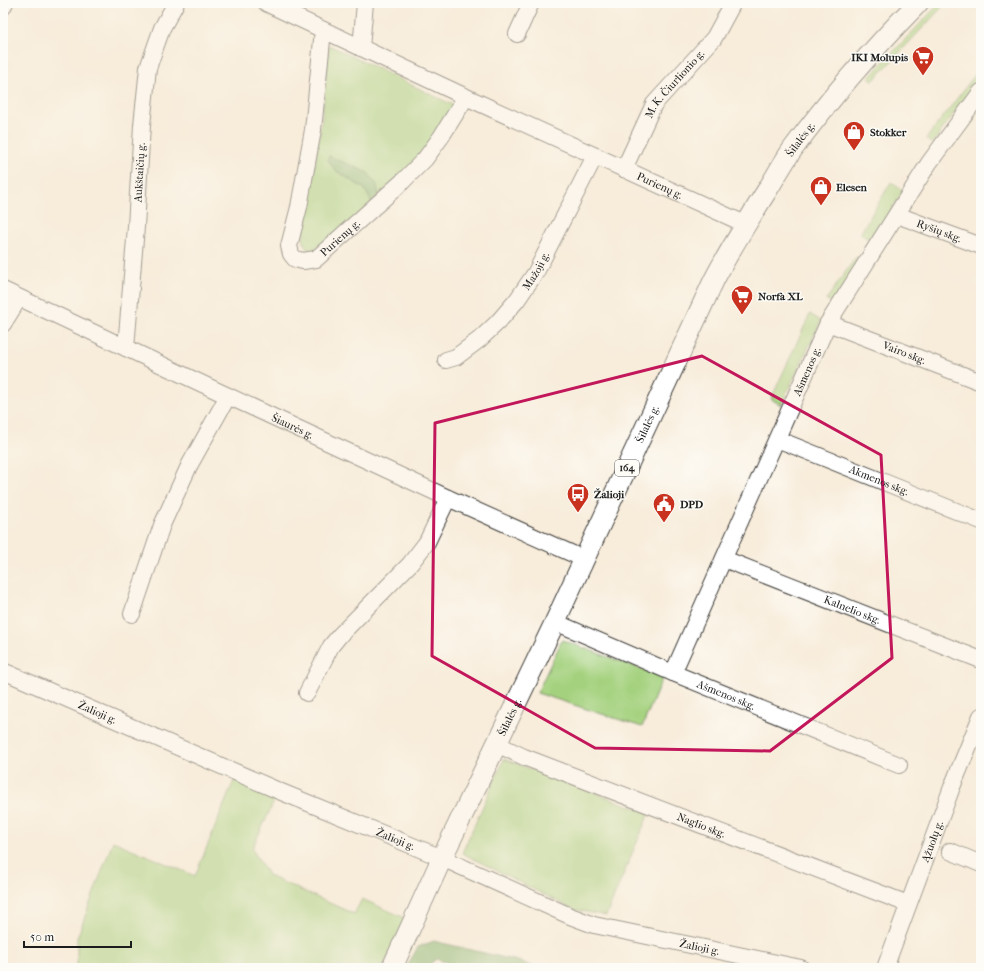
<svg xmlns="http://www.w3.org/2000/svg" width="984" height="971" font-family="'IM FELL French Canon',serif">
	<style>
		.green { fill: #a4d17e; stroke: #60764d }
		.forest { fill: #83b36d; stroke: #506844 }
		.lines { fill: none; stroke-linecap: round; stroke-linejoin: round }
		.minor-casing { stroke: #3d3b38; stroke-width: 18 }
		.major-casing { stroke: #3d3b38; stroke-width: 22 }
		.minor { stroke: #fff; stroke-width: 16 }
		.major { stroke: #fff; stroke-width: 20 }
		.marked { fill: none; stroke: #c2185b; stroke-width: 3; stroke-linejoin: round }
		.labels { text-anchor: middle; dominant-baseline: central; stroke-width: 3; stroke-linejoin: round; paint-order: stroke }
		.shield { fill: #fdfcf7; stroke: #605f5e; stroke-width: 1 }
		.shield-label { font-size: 10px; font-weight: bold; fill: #1c1c1c }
		.poi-label { font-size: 11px; font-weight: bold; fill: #1c1c1c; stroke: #fdfcf7; text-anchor: start }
		.street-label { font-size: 11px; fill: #1c1c1c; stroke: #fdfcf7 }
	</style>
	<rect width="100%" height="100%" fill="#fdfcf7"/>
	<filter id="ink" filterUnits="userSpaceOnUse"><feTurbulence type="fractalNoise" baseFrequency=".025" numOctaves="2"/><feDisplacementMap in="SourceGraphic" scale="8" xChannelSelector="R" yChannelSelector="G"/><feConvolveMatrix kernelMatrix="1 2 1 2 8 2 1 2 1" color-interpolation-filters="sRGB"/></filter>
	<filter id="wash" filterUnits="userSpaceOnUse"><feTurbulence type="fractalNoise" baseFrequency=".012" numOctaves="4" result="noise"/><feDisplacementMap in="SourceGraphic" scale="16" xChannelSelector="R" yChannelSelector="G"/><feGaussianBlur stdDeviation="0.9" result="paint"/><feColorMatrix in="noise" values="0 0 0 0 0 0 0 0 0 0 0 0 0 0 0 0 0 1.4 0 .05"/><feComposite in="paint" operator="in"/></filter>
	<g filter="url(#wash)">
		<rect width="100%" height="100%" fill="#f8ecda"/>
		<g class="green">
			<path d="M940,3H946L873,81L869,77Z"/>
			<path d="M329,45L455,106L426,149L379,197L335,170L365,189L372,203L324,242L312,251L306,248L303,240L304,214L313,178L322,117Z"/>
			<path d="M981,67V76L932,144L926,139Z"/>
			<path d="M891,182L903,191L872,241L860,234Z"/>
			<path d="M856,257L861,260L833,302L826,300Z"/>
			<path d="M810,314L821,321L781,405L771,399Z"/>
			<path d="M562,640L663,677L642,727L537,693Z"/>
			<path d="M504,759L649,813L606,916L572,909L462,853Z"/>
			<path d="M237,773L279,791L252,849L269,876L354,914L362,899L405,918L383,968H77V938L113,841L195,876Z"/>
		</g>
		<g class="forest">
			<path d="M329,156L368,173L377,185L379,197L372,203L365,189L335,170L328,160Z"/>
			<path d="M434,941L518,961L537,968L460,967L436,959L425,968H406L418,947Z"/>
		</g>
	</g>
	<g filter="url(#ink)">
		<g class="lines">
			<g class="minor-casing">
				<g id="minor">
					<path id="s1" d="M266,3L466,97L745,224"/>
					<path d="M3,7L5,3"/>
					<path id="s2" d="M323,30L313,130L299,207L289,246L291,254L295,259L303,261L316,259L402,182L425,159L441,137L466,97"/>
					<path d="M517,34L531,3"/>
					<path d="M361,48L365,3"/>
					<path id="s3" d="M624,169L654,104L714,38L733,3"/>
					<path id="s4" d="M897,215L981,246"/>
					<path id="s5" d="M3,290L228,396L448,498L584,559"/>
					<path id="s6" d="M828,323L981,382"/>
					<path d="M3,324L19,298"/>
					<path id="s7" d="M126,348L136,227L142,125L148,68L162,28L176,3"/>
					<path id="s8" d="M446,360L456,357L480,339L498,322L517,300L536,272L595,156"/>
					<path id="s9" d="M777,439L981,521"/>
					<path id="s10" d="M724,559L981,660"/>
					<path d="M132,614L162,525L189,466L228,396"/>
					<path id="s11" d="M555,622L673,673L899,765"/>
					<path id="s12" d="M3,671L279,791L442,858L570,916L594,925L801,968"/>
					<path id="s13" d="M673,673L828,323L929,163L981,92"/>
					<path d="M307,693L331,646L340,635L410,564L427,542L448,498"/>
					<path id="s14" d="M497,744L524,757L908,904"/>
					<path d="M950,851L981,864"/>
					<path id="s15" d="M885,968L952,787L981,716"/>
				</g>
			</g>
			<g class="major-casing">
				<g id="major">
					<path id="s16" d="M392,968L442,858L555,622L714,280C730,249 749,219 768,189C776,176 783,163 792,150C830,98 873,49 918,3"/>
				</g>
			</g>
			<use href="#minor" class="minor"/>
			<use href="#major" class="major"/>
		</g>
	</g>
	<path d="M0 0H984V971H0ZM702,356L881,455L892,658L770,751L595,748L432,656L435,423Z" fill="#f8ecda" fill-opacity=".55" fill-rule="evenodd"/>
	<path class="marked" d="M702,356L881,455L892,658L770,751L595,748L432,656L435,423Z"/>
	<defs>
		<g id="supermarket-pin" transform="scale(1.15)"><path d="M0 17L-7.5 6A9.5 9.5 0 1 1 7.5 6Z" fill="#c8321e" stroke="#fdfcf7"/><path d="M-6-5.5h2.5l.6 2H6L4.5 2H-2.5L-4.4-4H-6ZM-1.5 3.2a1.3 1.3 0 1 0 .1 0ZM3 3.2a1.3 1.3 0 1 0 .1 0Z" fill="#fff"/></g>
		<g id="shop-pin" transform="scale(1.15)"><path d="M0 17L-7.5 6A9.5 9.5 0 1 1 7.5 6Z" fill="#c8321e" stroke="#fdfcf7"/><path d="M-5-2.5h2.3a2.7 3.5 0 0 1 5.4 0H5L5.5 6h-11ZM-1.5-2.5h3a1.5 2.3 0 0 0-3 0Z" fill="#fff"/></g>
		<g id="bus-pin" transform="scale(1.15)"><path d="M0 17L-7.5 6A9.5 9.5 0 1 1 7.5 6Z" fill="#c8321e" stroke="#fdfcf7"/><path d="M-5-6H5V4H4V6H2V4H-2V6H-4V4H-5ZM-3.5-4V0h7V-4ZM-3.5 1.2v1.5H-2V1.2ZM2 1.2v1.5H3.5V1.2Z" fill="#fff"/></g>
		<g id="civic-pin" transform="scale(1.15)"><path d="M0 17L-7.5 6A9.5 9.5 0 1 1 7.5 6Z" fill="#c8321e" stroke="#fdfcf7"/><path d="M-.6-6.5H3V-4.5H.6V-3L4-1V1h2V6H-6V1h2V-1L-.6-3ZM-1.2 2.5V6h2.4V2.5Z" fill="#fff"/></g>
	</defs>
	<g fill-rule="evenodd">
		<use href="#supermarket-pin" x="923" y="57"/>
		<use href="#shop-pin" x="854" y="132"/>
		<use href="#shop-pin" x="821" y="187"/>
		<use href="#supermarket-pin" x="742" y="296"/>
		<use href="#bus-pin" x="578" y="494"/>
		<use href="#civic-pin" x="664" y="504"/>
	</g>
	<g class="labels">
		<rect class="shield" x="615" y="460" width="24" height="16" rx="3"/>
		<g class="shield-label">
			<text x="627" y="468">164</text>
		</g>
		<g class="poi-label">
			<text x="908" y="57" text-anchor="end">IKI Molupis</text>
			<text x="870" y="132">Stokker</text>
			<text x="836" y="187">Elesen</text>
			<text x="758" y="296">Norfa XL</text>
			<text x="594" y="494">Žalioji</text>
			<text x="680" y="504">DPD</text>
		</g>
		<g class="street-label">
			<text stroke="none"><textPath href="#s3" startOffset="100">M. K. Čiurlionio g.</textPath></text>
			<text stroke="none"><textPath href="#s16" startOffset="925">Šilalės g.</textPath></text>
			<text stroke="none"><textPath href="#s7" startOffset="176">Aukštaičių g.</textPath></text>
			<text stroke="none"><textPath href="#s1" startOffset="434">Purienų g.</textPath></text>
			<text stroke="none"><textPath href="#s4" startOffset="45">Ryšių skg.</textPath></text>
			<text stroke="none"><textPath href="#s2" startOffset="287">Purienų g.</textPath></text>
			<text stroke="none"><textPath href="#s8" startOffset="129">Mažoji g.</textPath></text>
			<text stroke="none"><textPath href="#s6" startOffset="82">Vairo skg.</textPath></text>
			<text stroke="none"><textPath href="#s13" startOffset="330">Ašmenos g.</textPath></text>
			<text stroke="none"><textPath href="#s16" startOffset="601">Šilalės g.</textPath></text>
			<text stroke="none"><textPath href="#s5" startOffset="320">Šiaurės g.</textPath></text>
			<text stroke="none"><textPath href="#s9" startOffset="110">Akmenos skg.</textPath></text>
			<text stroke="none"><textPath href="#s10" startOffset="138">Kalnelio skg.</textPath></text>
			<text stroke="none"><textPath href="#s11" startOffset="186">Ašmenos skg.</textPath></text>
			<text stroke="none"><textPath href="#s12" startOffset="103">Žalioji g.</textPath></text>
			<text stroke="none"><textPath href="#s16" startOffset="277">Šilalės g.</textPath></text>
			<text stroke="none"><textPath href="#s14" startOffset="220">Naglio skg.</textPath></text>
			<text stroke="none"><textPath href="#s12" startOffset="427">Žalioji g.</textPath></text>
			<text stroke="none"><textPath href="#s15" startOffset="135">Ąžuolų g.</textPath></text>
			<text stroke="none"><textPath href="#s12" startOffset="751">Žalioji g.</textPath></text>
		</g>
	</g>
	<rect width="984" height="971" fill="none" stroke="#fdfcf7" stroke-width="16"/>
	<path d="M24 941v6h107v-6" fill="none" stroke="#1c1c1c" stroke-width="2"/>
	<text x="30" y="941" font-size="12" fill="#1c1c1c" stroke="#fdfcf7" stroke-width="3" paint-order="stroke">50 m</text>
</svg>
